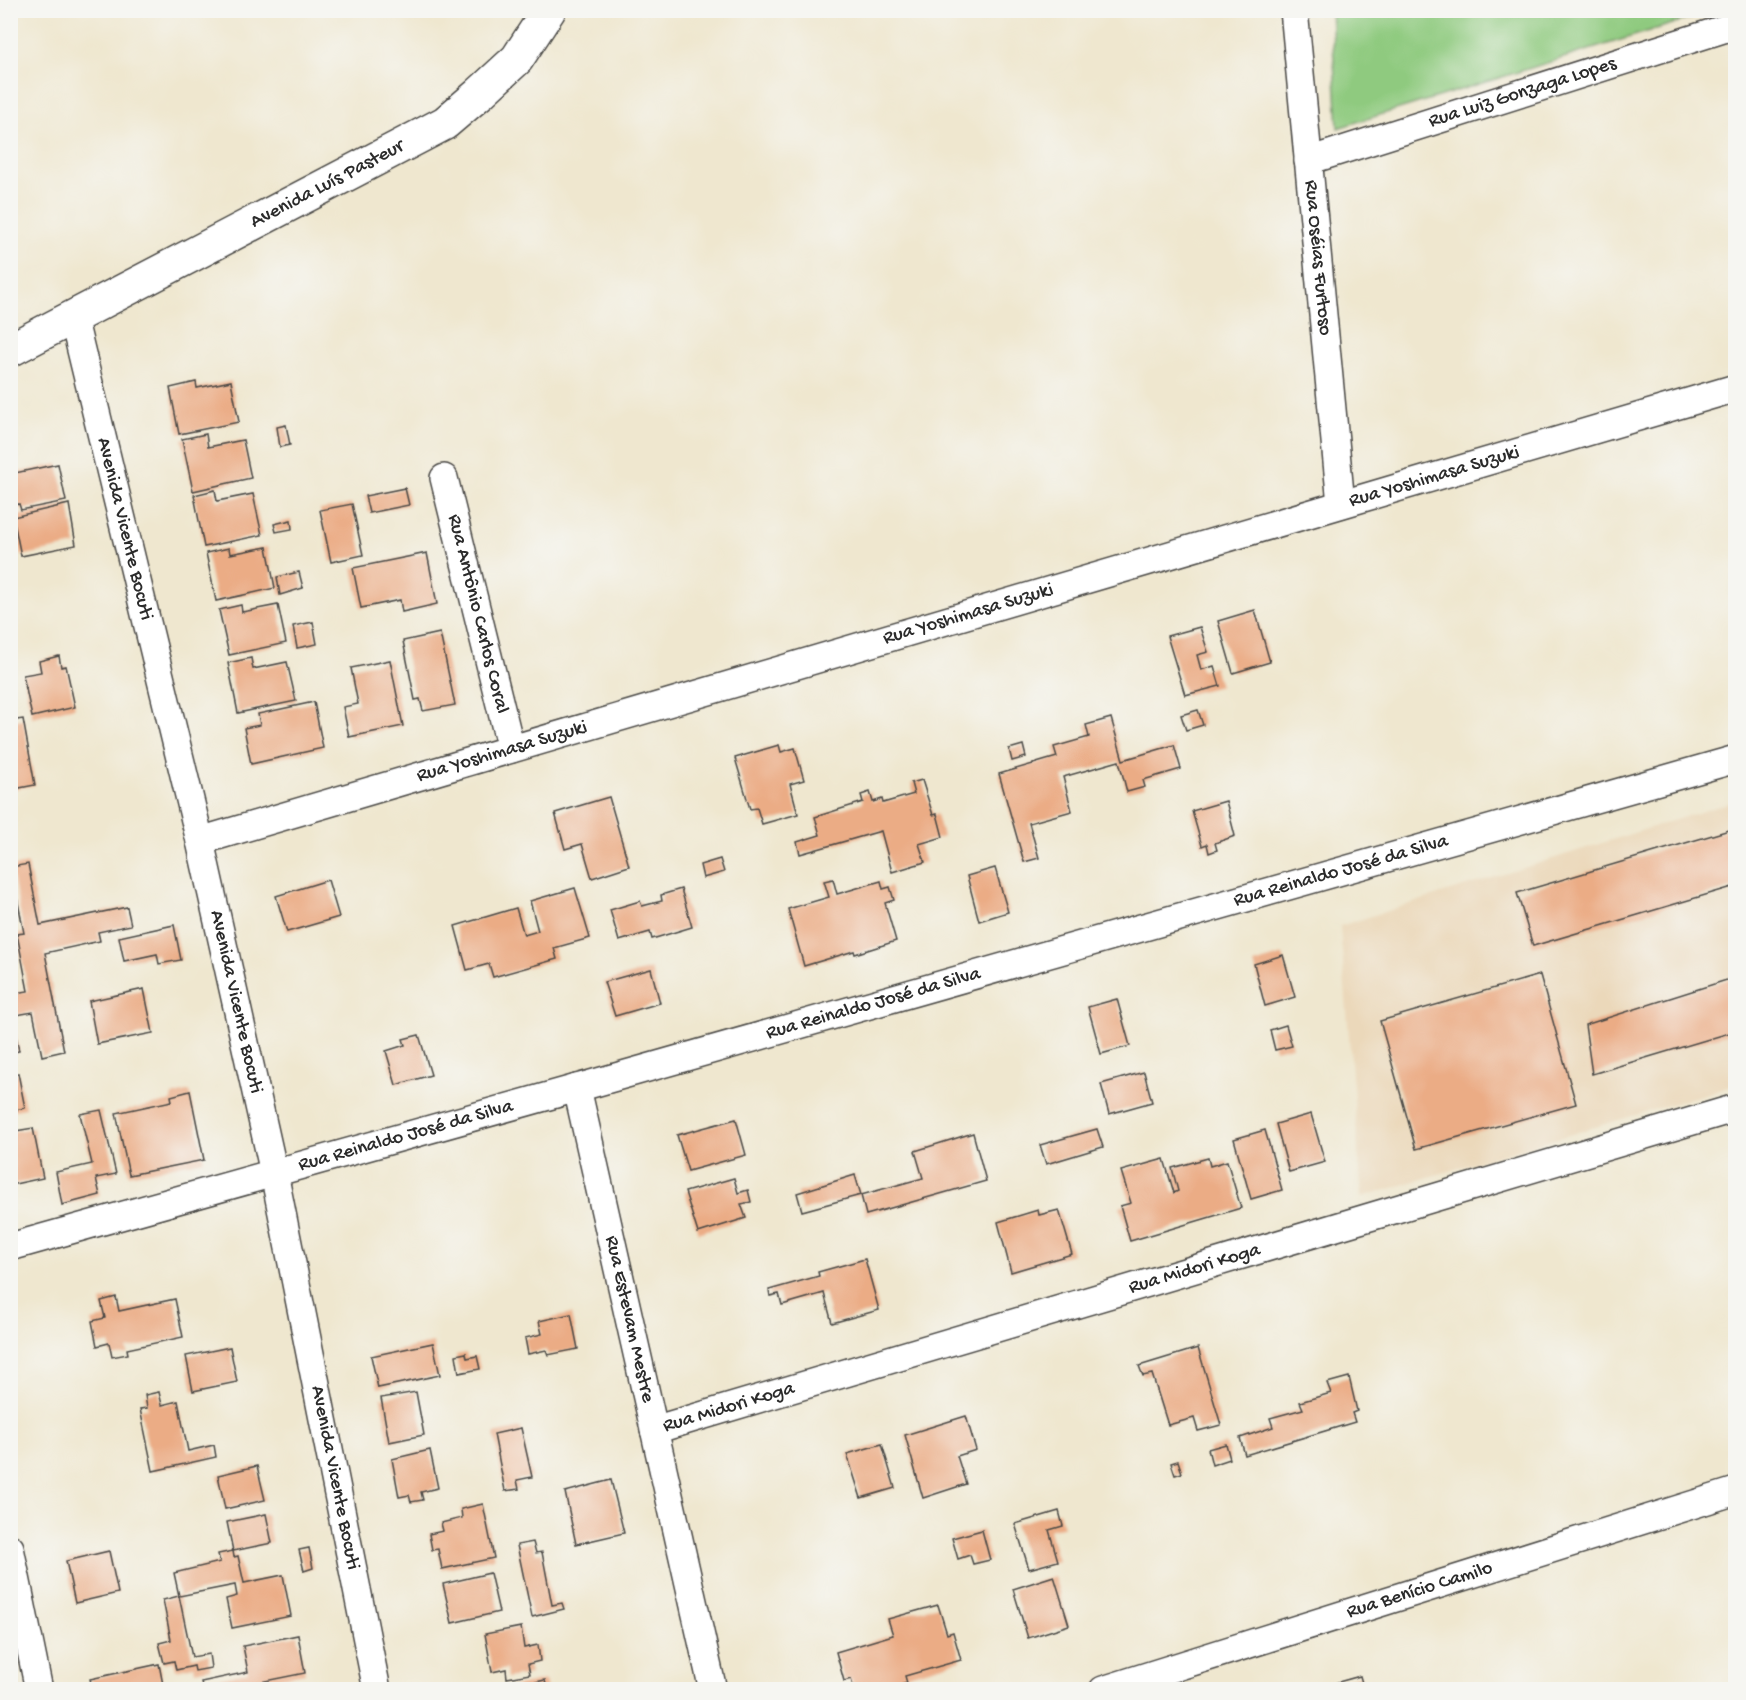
<svg xmlns="http://www.w3.org/2000/svg" width="1746" height="1700" font-family="'Gochi Hand',sans-serif">
	<style>
		.built { fill: #ebd8ba }
		.green { fill: #8fca7f; stroke: #5d7a55; stroke-width: 1.5 }
		.building { fill: #ebac85 }
		.lines { fill: none; stroke-linecap: round; stroke-linejoin: round }
		.street-casing { stroke: #484744; stroke-width: 30 }
		.secondary-casing { stroke: #484744; stroke-width: 36 }
		.street { stroke: #fff; stroke-width: 27 }
		.secondary { stroke: #fff; stroke-width: 33 }
		.labels { text-anchor: middle; dominant-baseline: central; stroke-width: 6; stroke-linejoin: round; paint-order: stroke }
		.street-label { font-size: 20px; fill: #2b2b2b; stroke: #f6f6f2 }
	</style>
	<rect width="100%" height="100%" fill="#f6f6f2"/>
	<filter id="ink" filterUnits="userSpaceOnUse"><feTurbulence type="fractalNoise" baseFrequency=".0167" numOctaves="2"/><feDisplacementMap in="SourceGraphic" scale="12" xChannelSelector="R" yChannelSelector="G"/><feConvolveMatrix kernelMatrix="1 2 1 2 8 2 1 2 1" color-interpolation-filters="sRGB"/></filter>
	<filter id="wash" filterUnits="userSpaceOnUse"><feTurbulence type="fractalNoise" baseFrequency=".008" numOctaves="4" result="noise"/><feDisplacementMap in="SourceGraphic" scale="24" xChannelSelector="R" yChannelSelector="G"/><feGaussianBlur stdDeviation="1.35" result="paint"/><feColorMatrix in="noise" values="0 0 0 0 0 0 0 0 0 0 0 0 0 0 0 0 0 1.4 0 .05"/><feComposite in="paint" operator="in"/></filter>
	<g filter="url(#wash)">
		<rect width="100%" height="100%" fill="#efe7cf"/>
		<path class="built" d="M1735,801V1085L1362,1197L1340,926Z"/>
		<path class="green" d="M1331,11V10L1714,11L1338,128Z"/>
		<g id="blocks">
			<g class="building">
				<path d="M231,381L239,422L179,434L170,388L196,382L197,388Z"/>
				<path d="M286,425L290,445L280,447L277,427Z"/>
				<path d="M206,434L208,447L243,440L251,478L193,491L182,439Z"/>
				<path d="M58,464L66,501L21,510L19,504L10,506V474Z"/>
				<path d="M405,488L409,505L369,513L365,496Z"/>
				<path d="M215,490L217,501L253,494L262,535L204,547L194,495Z"/>
				<path d="M69,504L76,545L21,556L13,517Z"/>
				<path d="M352,504L363,555L331,562L320,510Z"/>
				<path d="M291,520L292,529L276,532L274,524Z"/>
				<path d="M267,547L275,588L216,601L206,553L229,548L230,554Z"/>
				<path d="M427,553L437,604L402,612L400,600L361,608L353,568Z"/>
				<path d="M299,572L303,588L280,595L277,577Z"/>
				<path d="M241,605L242,612L278,605L286,643L229,655L219,610Z"/>
				<path d="M1255,610L1270,662L1233,673L1218,621Z"/>
				<path d="M313,622L317,644L297,648L293,626Z"/>
				<path d="M1200,627L1208,652L1197,655L1201,670L1214,666L1220,686L1185,695L1167,636Z"/>
				<path d="M440,633L455,705L423,711L420,699L415,700L403,641Z"/>
				<path d="M59,656L61,667L66,666L75,707L32,717L23,675L41,672L39,661Z"/>
				<path d="M251,658L253,669L287,662L296,701L238,713L228,663Z"/>
				<path d="M390,660L403,726L349,737L343,707L358,704L351,668Z"/>
				<path d="M314,702L323,748L251,764L244,728L260,725L258,714Z"/>
				<path d="M1198,710L1203,725L1186,730L1181,715Z"/>
				<path d="M1111,718L1123,760L1174,745L1181,769L1143,780L1145,787L1127,792L1119,761L1063,777L1072,811L1029,823L1039,858L1024,862L999,774L1057,757L1054,747L1089,737L1086,725Z"/>
				<path d="M23,719L35,785L14,789L10,769V721Z"/>
				<path d="M779,745L781,752L795,748L804,780L790,784L798,814L762,824L757,808L750,809L735,758Z"/>
				<path d="M1023,745L1026,757L1012,761L1009,749Z"/>
				<path d="M922,780L933,815L937,814L943,837L919,844L925,862L892,872L881,831L800,854L797,842L820,835L815,817L863,802L861,795L870,792L873,802L882,799L883,803L914,794L911,783Z"/>
				<path d="M609,797L629,866L592,878L582,844L565,849L555,813Z"/>
				<path d="M1226,801L1235,836L1215,843L1217,850L1209,853L1207,844L1202,846L1192,811Z"/>
				<path d="M1736,828V886L1533,946L1517,893Z"/>
				<path d="M720,859L724,872L703,878L700,865Z"/>
				<path d="M28,864L40,925L127,907L131,925L98,932L100,941L45,953L64,1051L42,1056L33,1012L10,1016V994L28,991L17,934L24,933L11,867Z"/>
				<path d="M995,868L1008,912L979,921L967,876Z"/>
				<path d="M833,879L837,894L881,881L883,889L890,887L894,900L885,903L896,941L855,954L854,951L804,966L788,909L829,897L824,881Z"/>
				<path d="M328,880L339,917L287,932L276,896Z"/>
				<path d="M575,888L590,938L554,948L557,959L493,977L489,964L467,970L455,926L516,908L524,935L538,931L530,901Z"/>
				<path d="M681,889L692,927L652,939L650,932L619,941L610,910L640,901L642,906L662,901L661,895Z"/>
				<path d="M174,925L181,960L159,964L157,954L124,961L119,937Z"/>
				<path d="M1283,955L1295,997L1265,1006L1254,964Z"/>
				<path d="M651,969L660,1003L615,1016L604,982Z"/>
				<path d="M1540,975L1576,1104L1416,1149L1380,1021Z"/>
				<path d="M1736,977V1031L1592,1074L1585,1025Z"/>
				<path d="M144,989L153,1033L97,1044L89,1001Z"/>
				<path d="M1117,999L1130,1046L1101,1054L1088,1007Z"/>
				<path d="M13,1021L19,1051L10,1053V1022Z"/>
				<path d="M1286,1025L1292,1046L1275,1050L1270,1030Z"/>
				<path d="M419,1035L431,1075L396,1085L386,1051L405,1045L403,1039Z"/>
				<path d="M1144,1072L1152,1102L1109,1114L1101,1084Z"/>
				<path d="M18,1073L25,1108L10,1111V1075Z"/>
				<path d="M190,1091L204,1160L129,1175L116,1113L172,1101L171,1096Z"/>
				<path d="M101,1110L116,1174L96,1178L100,1195L62,1205L56,1172L92,1164L80,1114Z"/>
				<path d="M1311,1114L1325,1162L1289,1172L1276,1124Z"/>
				<path d="M736,1119L746,1155L688,1171L677,1135Z"/>
				<path d="M33,1128L43,1178L10,1185V1132Z"/>
				<path d="M1097,1129L1103,1147L1046,1164L1040,1145Z"/>
				<path d="M1265,1130L1282,1190L1251,1199L1234,1139Z"/>
				<path d="M973,1133L986,1181L866,1215L861,1195L923,1178L915,1151Z"/>
				<path d="M1208,1158L1210,1166L1227,1161L1241,1208L1130,1241L1120,1206L1131,1203L1121,1171L1164,1159L1174,1193L1178,1191L1172,1168Z"/>
				<path d="M855,1175L861,1195L802,1211L797,1193Z"/>
				<path d="M734,1178L738,1193L748,1190L751,1202L741,1204L746,1218L698,1233L685,1192Z"/>
				<path d="M1038,1210L1039,1215L1059,1210L1072,1254L1011,1272L998,1222Z"/>
				<path d="M865,1259L879,1310L832,1323L824,1293L782,1305L779,1294L770,1296L769,1290L819,1276L818,1272Z"/>
				<path d="M116,1297L119,1311L175,1299L183,1337L127,1349L128,1354L112,1357L109,1343L97,1346L92,1321L105,1318L101,1301Z"/>
				<path d="M571,1314L578,1349L548,1355L546,1350L528,1354L525,1338L542,1334L539,1321Z"/>
				<path d="M433,1343L440,1375L378,1388L371,1356Z"/>
				<path d="M230,1347L237,1382L193,1391L186,1356Z"/>
				<path d="M1198,1348L1221,1425L1198,1431L1194,1418L1168,1425L1152,1374L1143,1376L1139,1366Z"/>
				<path d="M466,1353L467,1358L477,1356L480,1369L459,1373L456,1355Z"/>
				<path d="M1349,1377L1357,1411L1352,1413L1355,1422L1245,1455L1240,1438L1273,1427L1270,1418L1303,1409L1300,1402L1331,1393L1327,1383Z"/>
				<path d="M159,1392L162,1405L178,1401L188,1451L214,1445L216,1457L153,1471L140,1409L147,1408L145,1395Z"/>
				<path d="M416,1392L424,1435L389,1442L381,1398Z"/>
				<path d="M966,1416L976,1450L957,1456L966,1484L923,1498L905,1435Z"/>
				<path d="M521,1428L532,1477L517,1480L519,1489L505,1491L494,1434Z"/>
				<path d="M882,1444L895,1488L861,1498L847,1454Z"/>
				<path d="M1226,1444L1230,1459L1212,1465L1208,1449Z"/>
				<path d="M430,1450L438,1488L421,1492L423,1500L411,1502L409,1495L399,1497L392,1459Z"/>
				<path d="M1178,1461L1182,1473L1175,1475L1171,1463Z"/>
				<path d="M257,1466L265,1500L225,1509L218,1475Z"/>
				<path d="M611,1480L624,1533L576,1544L565,1492Z"/>
				<path d="M483,1504L494,1558L442,1569L438,1549L432,1550L429,1534L443,1531L441,1523L462,1518L461,1509Z"/>
				<path d="M1059,1511L1063,1526L1049,1530L1058,1561L1029,1569L1015,1524Z"/>
				<path d="M266,1514L272,1543L233,1551L227,1522Z"/>
				<path d="M982,1530L990,1560L973,1564L970,1555L958,1559L952,1538Z"/>
				<path d="M533,1542L536,1553L542,1552L552,1605L562,1603L564,1609L532,1617L517,1545Z"/>
				<path d="M309,1548L313,1568L304,1571L299,1550Z"/>
				<path d="M109,1551L118,1593L75,1603L66,1561Z"/>
				<path d="M233,1551L234,1557L238,1556L244,1583L283,1575L291,1616L232,1628L226,1599L237,1596L235,1585L179,1596L192,1657L209,1654L211,1668L195,1671L194,1666L176,1670L174,1661L164,1663L159,1643L171,1640L163,1600L179,1596L174,1573L220,1562L218,1554Z"/>
				<path d="M490,1573L499,1612L452,1623L443,1584Z"/>
				<path d="M1054,1576L1069,1625L1028,1638L1013,1589Z"/>
				<path d="M938,1605L947,1634L953,1632L961,1660L905,1676L907,1683L886,1690H854L851,1679L844,1681L836,1652L893,1635L888,1619Z"/>
				<path d="M521,1627L524,1648L538,1645L540,1661L528,1664L530,1674L507,1678L506,1669L492,1672L485,1634Z"/>
				<path d="M298,1635L305,1673L255,1683L257,1690H203L201,1682L248,1672L243,1646Z"/>
				<path d="M159,1664L164,1690H93L90,1679Z"/>
				<path d="M1360,1676L1364,1690H1325L1324,1686Z"/>
				<path d="M545,1680L547,1690H505V1689Z"/>
			</g>
		</g>
	</g>
	<g filter="url(#ink)">
		<use href="#blocks" fill-opacity="0" stroke="#484744" stroke-width="1.5"/>
		<g class="lines">
			<g class="street-casing">
				<g id="street">
					<path id="s1" d="M1294,10L1341,504"/>
					<path id="s2" d="M1308,161L1736,25"/>
					<path id="s3" d="M73,317L200,841L274,1173L377,1690"/>
					<path id="s4" d="M444,478L511,749"/>
					<path id="s5" d="M200,841L1736,388"/>
					<path id="s6" d="M577,1088L713,1690"/>
					<path id="s7" d="M10,1247L577,1088L1736,759"/>
					<path id="s8" d="M654,1430L1736,1108"/>
					<path d="M10,1548L39,1690"/>
					<path id="s9" d="M1103,1690L1736,1491"/>
				</g>
			</g>
			<g class="secondary-casing">
				<g id="secondary">
					<path id="s10" d="M10,350L445,123L479,94L517,59L549,10"/>
				</g>
			</g>
			<use href="#street" class="street"/>
			<use href="#secondary" class="secondary"/>
		</g>
	</g>
	<g class="labels">
		<g class="street-label">
			<text stroke="none"><textPath href="#s2" startOffset="225">Rua Luiz Gonzaga Lopes</textPath></text>
			<text stroke="none"><textPath href="#s10" startOffset="358">Avenida Luís Pasteur</textPath></text>
			<text stroke="none"><textPath href="#s1" startOffset="249">Rua Oséias Furtoso</textPath></text>
			<text stroke="none"><textPath href="#s5" startOffset="1287">Rua Yoshimasa Suzuki</textPath></text>
			<text stroke="none"><textPath href="#s3" startOffset="218">Avenida Vicente Bocuti</textPath></text>
			<text stroke="none"><textPath href="#s4" startOffset="140">Rua Antônio Carlos Coral</textPath></text>
			<text stroke="none"><textPath href="#s5" startOffset="801">Rua Yoshimasa Suzuki</textPath></text>
			<text stroke="none"><textPath href="#s5" startOffset="315">Rua Yoshimasa Suzuki</textPath></text>
			<text stroke="none"><textPath href="#s7" startOffset="1383">Rua Reinaldo José da Silva</textPath></text>
			<text stroke="none"><textPath href="#s3" startOffset="704">Avenida Vicente Bocuti</textPath></text>
			<text stroke="none"><textPath href="#s7" startOffset="897">Rua Reinaldo José da Silva</textPath></text>
			<text stroke="none"><textPath href="#s7" startOffset="411">Rua Reinaldo José da Silva</textPath></text>
			<text stroke="none"><textPath href="#s8" startOffset="564">Rua Midori Koga</textPath></text>
			<text stroke="none"><textPath href="#s6" startOffset="237">Rua Estevam Mestre</textPath></text>
			<text stroke="none"><textPath href="#s8" startOffset="78">Rua Midori Koga</textPath></text>
			<text stroke="none"><textPath href="#s3" startOffset="1190">Avenida Vicente Bocuti</textPath></text>
			<text stroke="none"><textPath href="#s9" startOffset="332">Rua Benício Camilo</textPath></text>
		</g>
	</g>
	<rect width="1746" height="1700" fill="none" stroke="#f6f6f2" stroke-width="36"/>
</svg>
